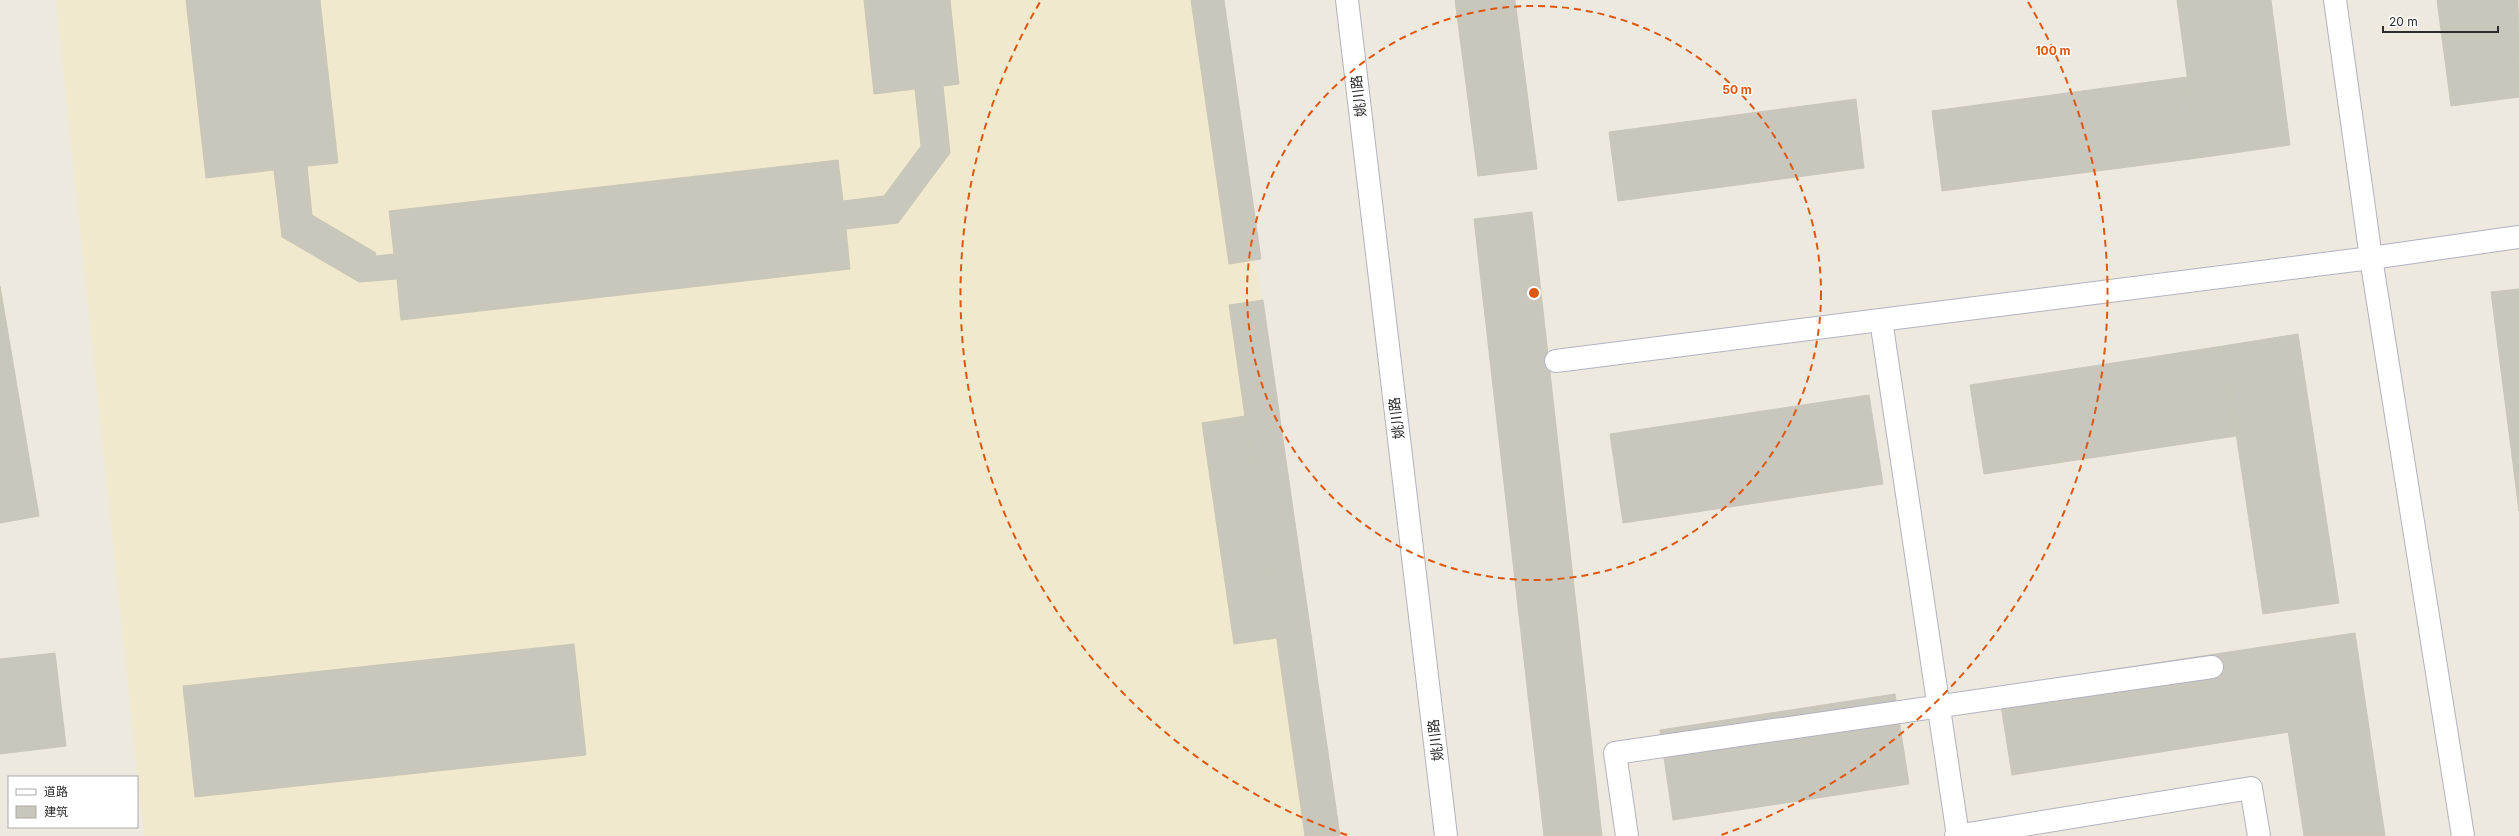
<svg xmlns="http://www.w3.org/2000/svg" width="2519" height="836" font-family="Inter,'Noto Sans SC',sans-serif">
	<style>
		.education { fill: #f0e9cd }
		.building { fill: #c9c7bc; stroke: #cac6b7 }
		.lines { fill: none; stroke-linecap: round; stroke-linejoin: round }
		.minor-casing { stroke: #b2b2c0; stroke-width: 24 }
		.tertiary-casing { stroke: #b2b2c0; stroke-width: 24 }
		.minor { stroke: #fff; stroke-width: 22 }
		.tertiary { stroke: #fff; stroke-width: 22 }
		.ring { fill: none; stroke: #df570e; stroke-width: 2; stroke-dasharray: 7 5 }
		.labels { text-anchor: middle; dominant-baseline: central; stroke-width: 3; stroke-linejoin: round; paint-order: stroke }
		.street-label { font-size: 14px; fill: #2c2c2c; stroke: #fff }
		.centre { fill: #df570e; stroke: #fff; stroke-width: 2 }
		.ring-label { font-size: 12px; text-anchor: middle; font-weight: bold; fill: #df570e; stroke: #fff; stroke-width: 3; stroke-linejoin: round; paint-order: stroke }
	</style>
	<rect width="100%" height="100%" fill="#eee9de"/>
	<path class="education" d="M56,0H1219L1337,836H144Z"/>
	<g class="building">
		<path d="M186,0H320L338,163L307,166L312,215L376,253L375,256L394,254L389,211L838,160L843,201L884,196L921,146L915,89L874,94L864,0H950L959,84L943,86L950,153L898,223L846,229L850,269L401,320L397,279L359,282L282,237L274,170L206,178Z"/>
		<path d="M1191,0H1224L1261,259L1229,264Z"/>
		<path d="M1455,0H1515L1537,169L1478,176Z"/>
		<path d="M2177,0H2271L2290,145L2198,158Z"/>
		<path d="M2437,0H2518L2519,97L2451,106Z"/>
		<path d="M2187,77L2198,158L1942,191L1932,111Z"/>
		<path d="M1856,99L1864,168L1618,201L1609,132Z"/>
		<path d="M1532,212L1602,836H1544L1474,219Z"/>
		<path d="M0,286L39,516L0,523Z"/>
		<path d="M2519,289V511L2491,292Z"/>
		<path d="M1263,300L1340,836H1305L1229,305Z"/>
		<path d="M2298,334L2339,603L2263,614L2223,346Z"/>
		<path d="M2223,346L2236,436L1984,474L1970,385Z"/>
		<path d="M1869,395L1883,484L1623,523L1610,434Z"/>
		<path d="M1245,416L1277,638L1234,644L1202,423Z"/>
		<path d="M2355,633L2385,836H2304L2275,645Z"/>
		<path d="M574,644L586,755L195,797L183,686Z"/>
		<path d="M2275,645L2289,732L2012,775L1998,687Z"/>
		<path d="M55,653L66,746L0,754V659Z"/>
		<path d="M1895,694L1909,784L1673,820L1660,730Z"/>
	</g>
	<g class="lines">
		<g class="minor-casing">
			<g id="minor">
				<path d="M2335,0L2371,258L2463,836"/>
				<path d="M1881,320L1958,836"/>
				<path d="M1627,836L1615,753L2212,667"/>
				<path d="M1956,836L2251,788L2259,836"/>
			</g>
		</g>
		<g class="tertiary-casing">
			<g id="tertiary">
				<path d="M1347,0L1446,836"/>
				<path d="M1556,361L2371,258L2519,237"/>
			</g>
		</g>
		<use href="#minor" class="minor"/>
		<use href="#tertiary" class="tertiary"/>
	</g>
	<g class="ring">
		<circle cx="1534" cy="293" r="287"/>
		<path d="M1347 835A573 573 0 0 1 1040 2M2028 2A573 573 0 0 1 1721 835"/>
	</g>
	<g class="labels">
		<g class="street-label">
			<text transform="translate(1358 96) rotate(-97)">姚川路</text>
			<text transform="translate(1396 418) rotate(-97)">姚川路</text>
			<text transform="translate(1435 740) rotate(-97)">姚川路</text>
		</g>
	</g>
	<circle cx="1534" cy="293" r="6" class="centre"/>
	<g class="ring-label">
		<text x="2053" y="55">100 m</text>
		<text x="1737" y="94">50 m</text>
	</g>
	<rect x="8" y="776" width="130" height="52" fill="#ffffff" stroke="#ababab"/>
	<rect x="16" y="789" width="20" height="6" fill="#ffffff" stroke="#ababab"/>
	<text x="44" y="796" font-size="12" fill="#2c2c2c">道路</text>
	<rect x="16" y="806" width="20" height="12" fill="#c9c7bc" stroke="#ababab"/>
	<text x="44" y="816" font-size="12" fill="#2c2c2c">建筑</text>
	<path d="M2383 26v6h115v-6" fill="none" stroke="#2c2c2c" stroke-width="2"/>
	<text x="2389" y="26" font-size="12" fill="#2c2c2c" stroke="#ffffff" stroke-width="3" paint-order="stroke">20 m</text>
</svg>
